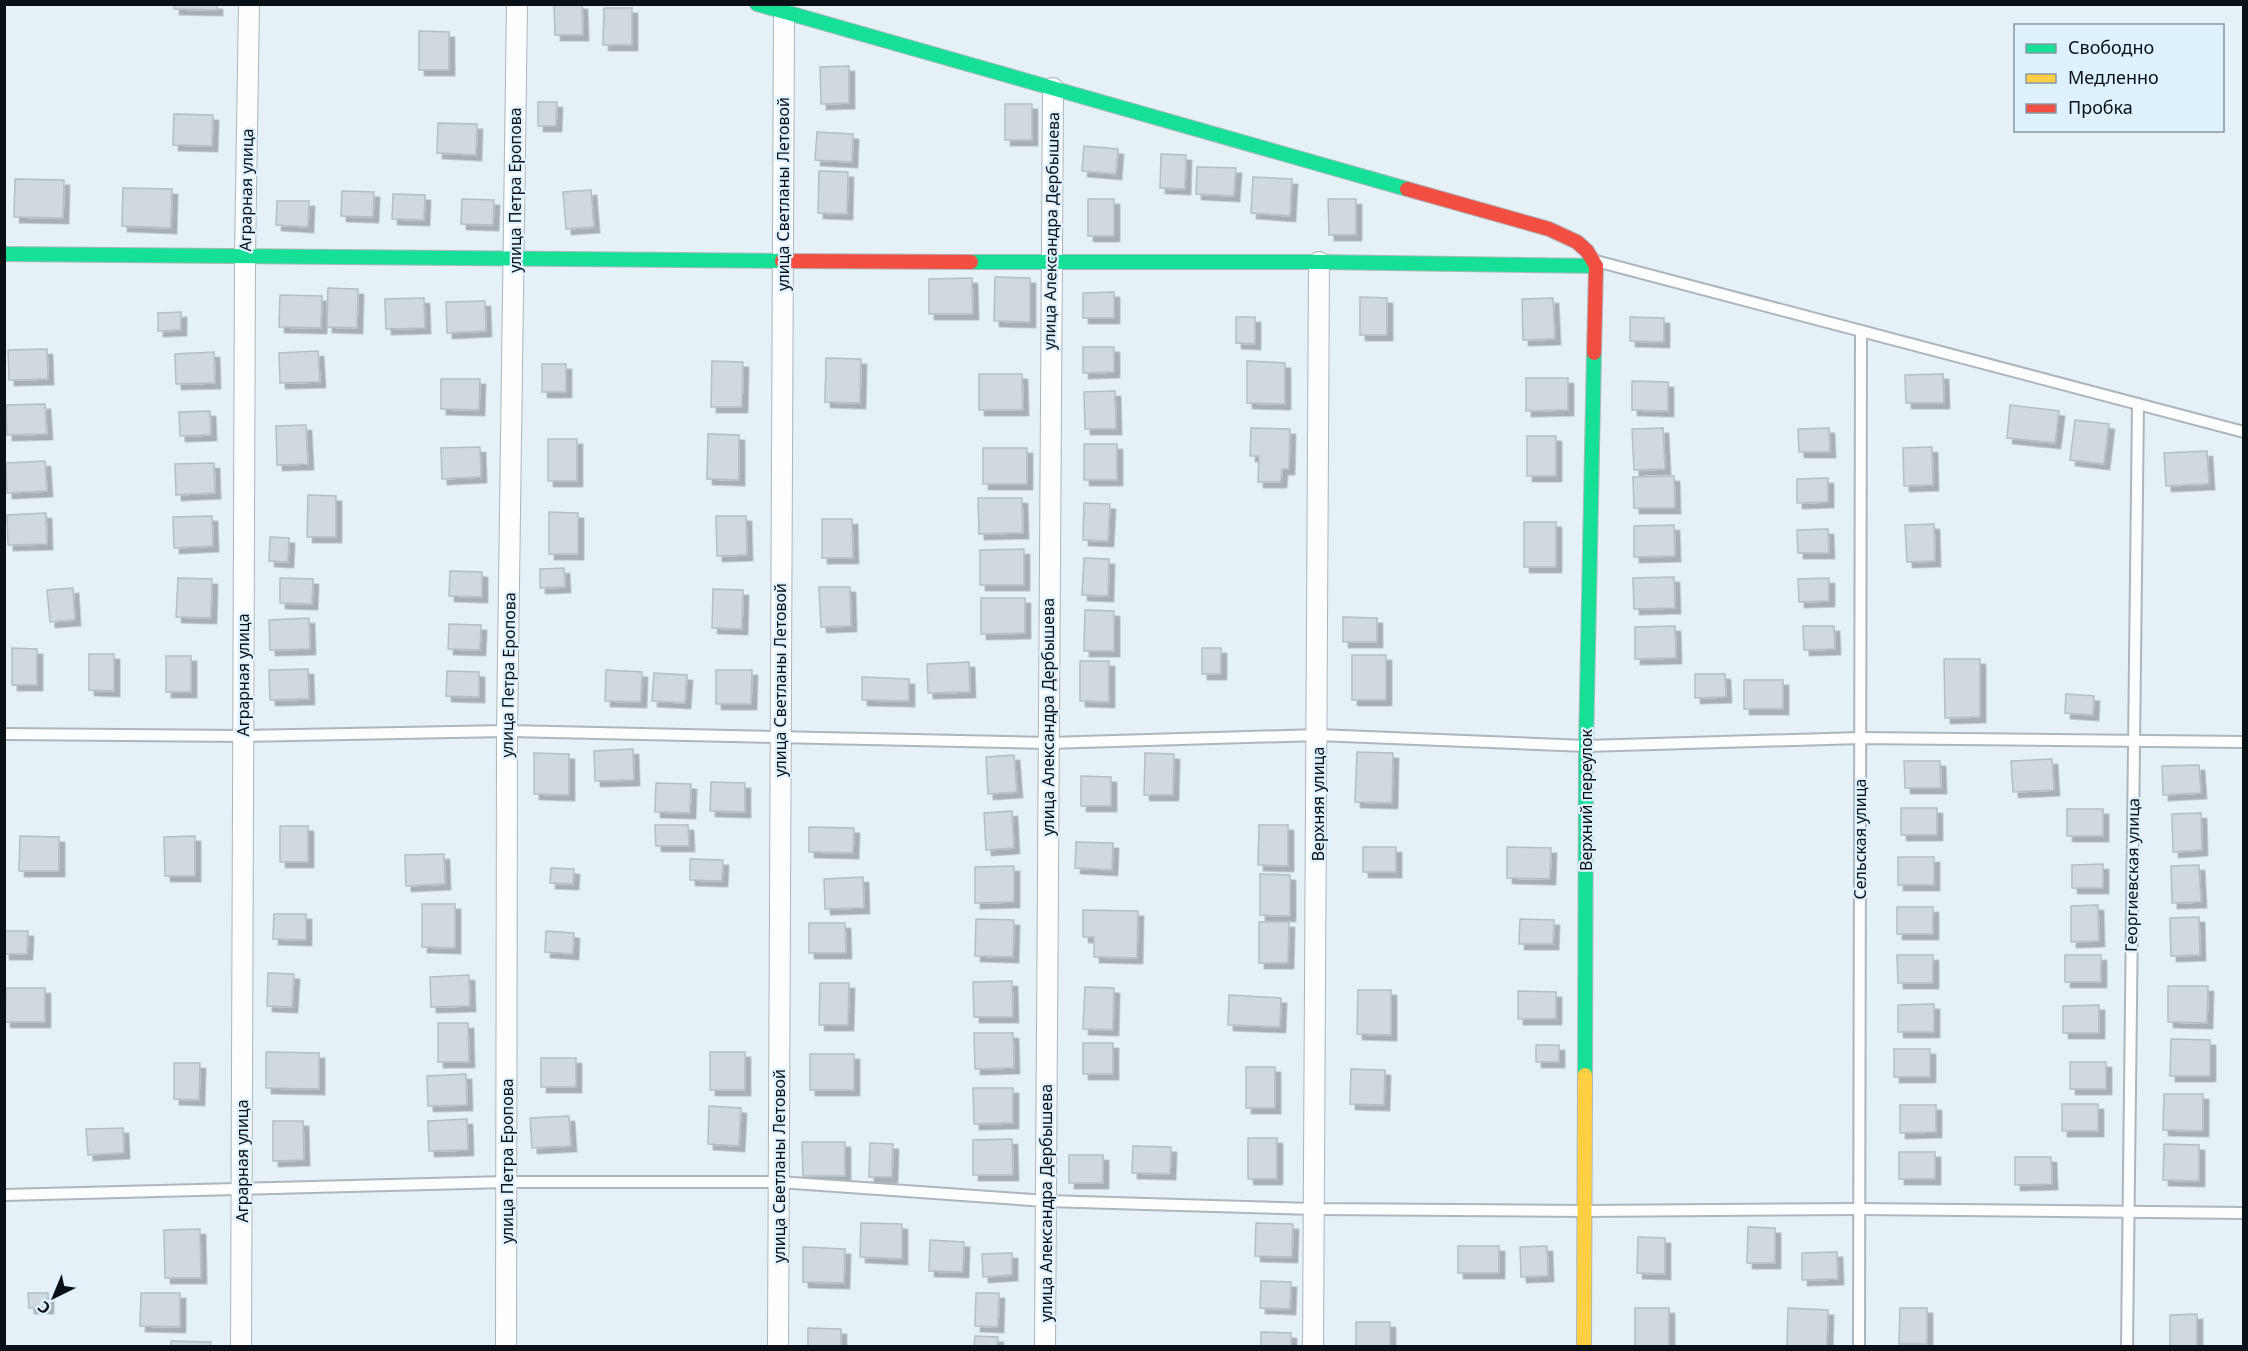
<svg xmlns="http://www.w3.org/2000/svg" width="2248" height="1351" font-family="'Noto Sans',sans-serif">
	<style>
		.building { fill: #cfd9de; stroke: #b5bec4; stroke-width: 1.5; filter: url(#shadow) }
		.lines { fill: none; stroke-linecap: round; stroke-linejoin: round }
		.lane-casing { stroke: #adb6bc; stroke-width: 14 }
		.street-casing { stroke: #adb6bc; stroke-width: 22 }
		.fast-casing { stroke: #adb6bc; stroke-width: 16 }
		.slow-casing { stroke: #adb6bc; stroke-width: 16 }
		.jam-casing { stroke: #adb6bc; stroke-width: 16 }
		.lane { stroke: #fbfdfe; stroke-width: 10 }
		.street { stroke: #fbfdfe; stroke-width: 20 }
		.fast { stroke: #16e098; stroke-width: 14 }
		.slow { stroke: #ffcf43; stroke-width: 14 }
		.jam { stroke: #f24e42; stroke-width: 14 }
		.labels { text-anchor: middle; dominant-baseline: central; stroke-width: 4.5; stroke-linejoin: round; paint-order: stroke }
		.street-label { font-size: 16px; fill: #091116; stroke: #def1fe }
	</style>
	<defs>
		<filter id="shadow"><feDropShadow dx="5.5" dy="5.5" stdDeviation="0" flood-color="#0004"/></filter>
	</defs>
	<rect width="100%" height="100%" fill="#e5f0f7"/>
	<g class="building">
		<path d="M174,4H217V10L174,9Z"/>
		<path d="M554,4H582L583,35H555Z"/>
		<path d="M604,8H632V45H603Z"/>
		<path d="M419,31L449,32V70H419Z"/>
		<path d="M849,66V103L821,104L820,67Z"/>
		<path d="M538,102H557L556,126H538Z"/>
		<rect x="1005" y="104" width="27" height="36"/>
		<path d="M174,114L213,115L212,146L173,145Z"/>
		<path d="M438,123L477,124L476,155L437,153Z"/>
		<path d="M817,132L853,134L852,162L815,160Z"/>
		<path d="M1084,146L1118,149L1116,174L1082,171Z"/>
		<path d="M1161,154L1186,155L1185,189L1160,188Z"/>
		<path d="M1197,167L1236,168L1234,196L1196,194Z"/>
		<path d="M819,171L848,172L847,214L818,213Z"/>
		<path d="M1253,177L1292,179L1290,216L1251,213Z"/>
		<path d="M15,179L64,180L63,218L14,217Z"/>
		<path d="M123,188L172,189L171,228L122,226Z"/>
		<path d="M591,190L594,227L566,229L563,192Z"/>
		<path d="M342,191L374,192L373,217L341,216Z"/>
		<path d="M393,194L425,195L424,220L392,219Z"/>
		<path d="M462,199L494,200L493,225L461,224Z"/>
		<rect x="1088" y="199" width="26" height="37"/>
		<path d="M1328,199H1356V235H1329Z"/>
		<path d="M277,201H309L308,227L276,225Z"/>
		<path d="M995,277L1030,278V322L994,321Z"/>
		<path d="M972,278L973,314H929V279Z"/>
		<path d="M328,288L358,289L357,328L327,327Z"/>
		<path d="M1114,292V318H1083V293Z"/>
		<path d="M280,295L322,296L321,328L279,327Z"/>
		<path d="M1360,297L1387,298V335H1360Z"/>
		<path d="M424,298L425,328L386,329L385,299Z"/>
		<path d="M1553,298L1555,339L1523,340L1522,299Z"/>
		<path d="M485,301L486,331L447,333L446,302Z"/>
		<path d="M181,312V330L158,331V313Z"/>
		<path d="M1236,317H1255V344L1236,343Z"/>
		<path d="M1630,317L1664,318V342L1630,341Z"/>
		<path d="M1083,347H1114V372L1083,373Z"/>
		<path d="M47,349L48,379L9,380L8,350Z"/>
		<path d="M318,351L320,382L280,383L279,353Z"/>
		<path d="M214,352L215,383L176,384L175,354Z"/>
		<path d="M826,358L861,359L860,403L825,402Z"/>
		<path d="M712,361L743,362L742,407H711Z"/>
		<path d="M1247,361L1285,363V404L1247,403Z"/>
		<rect x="542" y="364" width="24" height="28"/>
		<path d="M979,374H1022L1023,410H979Z"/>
		<path d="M1943,374L1944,403H1906L1905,375Z"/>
		<path d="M1526,378H1568V410L1526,411Z"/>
		<path d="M441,379H480L479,410L441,409Z"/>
		<path d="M1632,381L1668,382V411L1632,410Z"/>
		<path d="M1115,391L1116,429H1085L1084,392Z"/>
		<path d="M45,404L47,434L7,435L6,405Z"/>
		<path d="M2010,405L2059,411L2055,443L2007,438Z"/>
		<path d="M210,411L211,435L180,436L179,412Z"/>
		<path d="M2075,420L2109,424L2104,464L2070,460Z"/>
		<path d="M306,425L308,464L277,465L276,426Z"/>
		<path d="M1251,428L1290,429L1289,469H1282L1281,482H1258L1259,456H1250Z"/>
		<path d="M1663,428L1665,469L1634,470L1632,429Z"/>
		<path d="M1829,428L1830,452H1799L1798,429Z"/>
		<path d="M708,434L739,435V480L707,479Z"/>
		<rect x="1527" y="436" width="29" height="40"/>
		<rect x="548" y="439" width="29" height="42"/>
		<rect x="1084" y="444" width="33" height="36"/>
		<path d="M480,447L481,477L442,479L441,448Z"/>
		<path d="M1932,447L1933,485L1904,486L1903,448Z"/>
		<rect x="983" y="448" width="44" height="36"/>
		<path d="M2207,451L2209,484L2166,486L2164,453Z"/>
		<path d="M45,461L47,491L7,493L6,463Z"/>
		<path d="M214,463L215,493L176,495L175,464Z"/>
		<path d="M1674,476L1675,508H1634L1633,477Z"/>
		<path d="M1828,478V502L1797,503V479Z"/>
		<path d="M308,495L336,496V537H307Z"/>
		<path d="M978,498H1022L1023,533L979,534Z"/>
		<path d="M1084,503L1110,504L1108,541L1083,540Z"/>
		<path d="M549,512L578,513V554H549Z"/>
		<path d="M46,513L47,544L8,545L7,515Z"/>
		<path d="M212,516L213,546L174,548L173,517Z"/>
		<path d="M716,516H746L747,555L717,556Z"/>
		<path d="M822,519H852L853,558H822Z"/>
		<rect x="1524" y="522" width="32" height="45"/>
		<path d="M1934,524L1935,561L1907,562L1905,525Z"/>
		<path d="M1674,525L1675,556L1634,557V526Z"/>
		<path d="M1828,529L1829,553H1798L1797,530Z"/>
		<path d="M270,537L289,538L288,562L269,561Z"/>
		<path d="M1024,549V585H980V550Z"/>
		<path d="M1084,558L1109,559L1108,596L1082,595Z"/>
		<path d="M564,568L565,587L540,588V569Z"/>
		<path d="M450,571L482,572V597L449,596Z"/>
		<path d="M1674,577L1675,608L1634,609L1633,578Z"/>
		<path d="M178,578L212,579L211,618L176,617Z"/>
		<path d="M280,578L313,579L312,604L280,603Z"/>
		<path d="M1829,578V601L1799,602L1798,579Z"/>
		<path d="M819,587H850L851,626L821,627Z"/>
		<path d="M73,588L75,620L50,622L47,590Z"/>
		<path d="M713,589L743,590L742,629L712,628Z"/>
		<path d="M981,598H1025V633L981,634Z"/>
		<path d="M1085,610L1114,611V651H1084Z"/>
		<path d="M1343,617L1377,618V642H1343Z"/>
		<path d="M309,618L310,649L270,650L269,620Z"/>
		<path d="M449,624L481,625L480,650L448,649Z"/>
		<path d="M1675,626L1676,658L1635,659V627Z"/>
		<path d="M1803,626H1834L1835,649L1804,650Z"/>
		<path d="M12,648L37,649V685H12Z"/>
		<rect x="1202" y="648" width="19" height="26"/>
		<path d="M89,654H114V691L89,690Z"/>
		<rect x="1352" y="655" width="34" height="45"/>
		<rect x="166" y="656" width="25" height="36"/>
		<path d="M1944,659H1980V717L1945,718Z"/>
		<path d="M1080,661H1109V702L1080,701Z"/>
		<path d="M969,662L970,692L928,693L927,664Z"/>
		<path d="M308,669L309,699L270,700L269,670Z"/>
		<path d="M606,670L642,672L641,702L605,701Z"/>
		<path d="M716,670H752L751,704H716Z"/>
		<path d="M447,671L479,672V697L446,696Z"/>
		<path d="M654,673L687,675L685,703L652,701Z"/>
		<path d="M1695,674H1725L1726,697L1695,698Z"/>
		<path d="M862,677L909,679V701L862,700Z"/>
		<rect x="1744" y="680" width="39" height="29"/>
		<path d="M2066,694L2094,696L2093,715L2065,713Z"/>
		<path d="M633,749L634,780L595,781L594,751Z"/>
		<path d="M1357,752L1393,753L1392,803L1355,802Z"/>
		<path d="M534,753L569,754V795L534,794Z"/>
		<path d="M1145,753L1174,754L1173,795H1144Z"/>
		<path d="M1014,755L1017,792L988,794L986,757Z"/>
		<path d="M2052,759L2054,790L2013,792L2011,761Z"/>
		<path d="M1904,761H1940L1941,788H1905Z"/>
		<path d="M2199,765L2201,793L2163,795L2162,766Z"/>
		<path d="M1081,776L1111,777V806H1081Z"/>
		<path d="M711,782L745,783V812L710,811Z"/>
		<path d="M656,783L691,784L690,813L655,812Z"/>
		<rect x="1901" y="808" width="36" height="27"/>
		<rect x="2067" y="809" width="36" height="27"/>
		<path d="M1012,811L1014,848L986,850L984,813Z"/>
		<path d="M2201,813L2202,850L2173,852L2172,814Z"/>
		<path d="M655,825H688L689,846H656Z"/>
		<path d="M1259,825H1288V866L1258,865Z"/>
		<rect x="280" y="826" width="28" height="36"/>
		<path d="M809,827L854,828L853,853L809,852Z"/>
		<path d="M20,836L59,837V871H19Z"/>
		<path d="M195,836V876H165L164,837Z"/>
		<path d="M1076,842L1113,843L1112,870L1075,868Z"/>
		<rect x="1363" y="847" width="33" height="25"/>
		<path d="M1507,847L1551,848L1550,879L1507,878Z"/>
		<path d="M444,854L445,884L406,886L405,855Z"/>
		<rect x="1898" y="857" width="36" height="28"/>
		<path d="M690,859L723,860L722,881L690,880Z"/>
		<path d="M2103,864V888H2072V865Z"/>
		<path d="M2199,865L2201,902L2172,903L2171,866Z"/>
		<path d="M1014,866V902L975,903V867Z"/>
		<path d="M551,868L574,869L573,884L550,883Z"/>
		<path d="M1260,874L1290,875V916L1260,915Z"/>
		<path d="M863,877L864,908L825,909L824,879Z"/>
		<path d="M422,904H455V948L422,947Z"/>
		<path d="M2098,905L2099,941L2071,942V906Z"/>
		<rect x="1897" y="907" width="36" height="27"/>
		<path d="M1083,910L1138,911L1137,958L1094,957V937H1083Z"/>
		<path d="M274,914H306V940L273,939Z"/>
		<path d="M2199,917L2200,955L2171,956L2170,918Z"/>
		<path d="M976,919L1014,920L1013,957L975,956Z"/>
		<path d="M1520,919L1554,920L1553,944H1519Z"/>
		<path d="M1259,922H1289L1288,963H1259Z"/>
		<path d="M809,923H845L846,953H809Z"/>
		<path d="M4,931H28L27,954H4Z"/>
		<path d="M546,931L574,933L573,954L545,952Z"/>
		<path d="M1897,955H1933V983H1898Z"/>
		<rect x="2065" y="955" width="36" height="27"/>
		<path d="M268,973L294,974L292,1007L267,1006Z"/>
		<path d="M469,975L470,1006L431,1007L430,977Z"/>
		<path d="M1012,981L1013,1017H974L973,982Z"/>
		<path d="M820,983H849L848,1025H819Z"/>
		<path d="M2168,986H2208L2207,1023L2168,1022Z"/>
		<path d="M1085,987L1114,988L1113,1030L1083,1029Z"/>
		<path d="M6,988H45V1022H5Z"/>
		<path d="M1358,990H1391V1035L1357,1034Z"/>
		<path d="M1518,991L1556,992V1019H1518Z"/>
		<path d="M1229,995L1281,998L1280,1027L1228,1025Z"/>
		<path d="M1934,1004V1032H1898V1005Z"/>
		<path d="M2099,1005V1033H2063V1006Z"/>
		<path d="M438,1023H468L469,1062H438Z"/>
		<path d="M974,1033H1013L1014,1068L975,1069Z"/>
		<path d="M2171,1039L2210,1040V1076H2170Z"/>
		<rect x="1083" y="1043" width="30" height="31"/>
		<rect x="1536" y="1045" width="23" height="17"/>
		<rect x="1894" y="1049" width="36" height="28"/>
		<path d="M266,1052L319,1053V1089L266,1088Z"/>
		<rect x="710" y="1052" width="35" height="38"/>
		<rect x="810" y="1054" width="44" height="36"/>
		<rect x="541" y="1058" width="35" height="29"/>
		<rect x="2070" y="1062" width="36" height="27"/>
		<path d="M174,1063H200L199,1100L174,1099Z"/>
		<rect x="1246" y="1067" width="29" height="41"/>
		<path d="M1351,1069L1385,1070L1384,1105L1350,1104Z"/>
		<path d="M466,1074L467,1105L428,1106L427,1076Z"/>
		<path d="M973,1088H1013V1123L974,1124Z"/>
		<path d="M2164,1094H2203V1131L2163,1130Z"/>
		<rect x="2062" y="1104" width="36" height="27"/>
		<path d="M1900,1105H1936V1132L1900,1133Z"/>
		<path d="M709,1106L741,1108L739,1146L708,1144Z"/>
		<path d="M569,1116L571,1146L532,1148L530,1118Z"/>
		<path d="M467,1119L468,1150L429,1151L428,1121Z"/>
		<path d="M273,1121H303L304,1160L273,1161Z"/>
		<path d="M123,1128L124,1153L88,1155L86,1129Z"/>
		<rect x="1248" y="1138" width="29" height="41"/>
		<path d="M1012,1139L1013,1175H973V1140Z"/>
		<path d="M802,1142H845V1176H803Z"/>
		<path d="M870,1143L893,1144L892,1177H869Z"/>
		<path d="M2164,1144L2199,1145V1181L2163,1180Z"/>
		<path d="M1133,1146L1171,1147L1170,1174L1132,1173Z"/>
		<rect x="1899" y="1152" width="36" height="27"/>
		<rect x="1069" y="1155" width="34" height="28"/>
		<path d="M2015,1157H2051L2052,1184L2015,1185Z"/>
		<path d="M861,1223L902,1224V1259L860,1257Z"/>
		<path d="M1256,1223L1293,1224L1292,1257L1255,1256Z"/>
		<path d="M1748,1227L1775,1228V1263H1747Z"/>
		<path d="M200,1229L201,1278H165L164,1230Z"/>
		<path d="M1638,1237L1665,1238V1274L1637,1273Z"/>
		<path d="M930,1240L964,1242L963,1272L929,1271Z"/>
		<rect x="1458" y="1246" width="41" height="27"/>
		<path d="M1547,1246L1548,1276L1521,1277L1520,1247Z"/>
		<path d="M803,1247L845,1249L844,1283L803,1282Z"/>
		<path d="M1837,1252L1838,1279L1802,1280V1253Z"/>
		<path d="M1012,1253V1275L983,1277L982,1254Z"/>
		<path d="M1261,1281L1291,1282L1290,1309L1260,1308Z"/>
		<path d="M28,1293H48V1308H29Z"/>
		<path d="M141,1293H180V1327L140,1326Z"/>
		<path d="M976,1293H999L998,1327L975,1326Z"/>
		<rect x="1635" y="1308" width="34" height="38"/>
		<path d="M1788,1308L1828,1310L1827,1346H1787Z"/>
		<path d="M1900,1308H1927V1344H1899Z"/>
		<path d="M2197,1314V1346H2170V1315Z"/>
		<rect x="1356" y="1322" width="34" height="24"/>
		<path d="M808,1328L841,1329V1346H808Z"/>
		<path d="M1261,1332L1291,1333V1346H1261Z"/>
		<path d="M975,1336L998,1337L997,1346H974Z"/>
		<path d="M171,1341L211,1342L210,1346H171Z"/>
	</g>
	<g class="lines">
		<g class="lane-casing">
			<g id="lane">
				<path d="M1596,261L2244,432"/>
				<path d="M4,734L243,736L507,731L1048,743L1318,735L1586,746L1860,738L2244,742"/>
				<path d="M4,1195L506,1182H779L1046,1201L1315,1209L1584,1211L1859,1209L2244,1213"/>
				<path d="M1859,1346L1861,331"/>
				<path d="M2127,1346L2138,404"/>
			</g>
		</g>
		<g class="street-casing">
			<g id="street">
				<path d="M241,1346L245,256L249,4"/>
				<path d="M506,1346L507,731L517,4"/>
				<path d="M778,1346L784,13"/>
				<path d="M1045,1346L1053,88"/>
				<path d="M1313,1346L1319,262"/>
			</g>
		</g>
		<g class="fast-casing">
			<g id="fast">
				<path d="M757,4L1407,189"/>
				<path d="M4,254L782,261"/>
				<path d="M971,262H1319L1596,266"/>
				<path d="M1585,1075L1586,746L1594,353"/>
			</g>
		</g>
		<g class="slow-casing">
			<path id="slow" d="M1584,1346L1585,1075"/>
		</g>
		<g class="jam-casing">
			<g id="jam">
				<path d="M1407,189L1549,229L1577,242L1587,251L1596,266L1594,353"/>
				<path d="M782,261L971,262"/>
			</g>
		</g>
		<use href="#lane" class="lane"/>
		<use href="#street" class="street"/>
		<use href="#fast" class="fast"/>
		<use href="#slow" class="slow"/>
		<use href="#jam" class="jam"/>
	</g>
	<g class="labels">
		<g class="street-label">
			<text transform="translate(246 190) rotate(-89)">Аграрная улица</text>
			<text transform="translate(515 190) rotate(-90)">улица Петра Еропова</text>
			<text transform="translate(783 194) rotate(-90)">улица Светланы Летовой</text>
			<text transform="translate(1051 231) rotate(-89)">улица Александра Дербышева</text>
			<text transform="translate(243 675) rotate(-90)">Аграрная улица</text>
			<text transform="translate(508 675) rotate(-89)">улица Петра Еропова</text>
			<text transform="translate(780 680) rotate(-90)">улица Светланы Летовой</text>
			<text transform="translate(1048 717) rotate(-90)">улица Александра Дербышева</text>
			<text transform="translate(1586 800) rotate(-90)">Верхний переулок</text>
			<text transform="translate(1318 804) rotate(-90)">Верхняя улица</text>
			<text transform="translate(1860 839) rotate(-90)">Сельская улица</text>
			<text transform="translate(2132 875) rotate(-89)">Георгиевская улица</text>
			<text transform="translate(242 1161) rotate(-90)">Аграрная улица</text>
			<text transform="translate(507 1161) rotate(-90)">улица Петра Еропова</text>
			<text transform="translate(779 1166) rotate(-90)">улица Светланы Летовой</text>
			<text transform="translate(1046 1203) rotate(-90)">улица Александра Дербышева</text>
		</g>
	</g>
	<rect width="2248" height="1351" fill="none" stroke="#091116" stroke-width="12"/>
	<rect x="2014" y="24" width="210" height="108" fill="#def1fe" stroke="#8997a1" stroke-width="1.5"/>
	<rect x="2026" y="44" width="30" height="9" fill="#16e098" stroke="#8997a1" stroke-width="1.5"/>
	<text x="2068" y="54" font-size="18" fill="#091116">Свободно</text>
	<rect x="2026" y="74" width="30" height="9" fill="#ffcf43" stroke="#8997a1" stroke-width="1.5"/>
	<text x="2068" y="84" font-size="18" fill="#091116">Медленно</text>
	<rect x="2026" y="104" width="30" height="9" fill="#f24e42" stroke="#8997a1" stroke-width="1.5"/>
	<text x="2068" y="114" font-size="18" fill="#091116">Пробка</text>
	<g transform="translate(54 1297) rotate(223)" stroke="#def1fe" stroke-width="4.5" paint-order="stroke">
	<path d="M0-4.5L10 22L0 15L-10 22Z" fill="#091116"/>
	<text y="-9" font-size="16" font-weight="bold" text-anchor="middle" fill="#091116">С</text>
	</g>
</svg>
